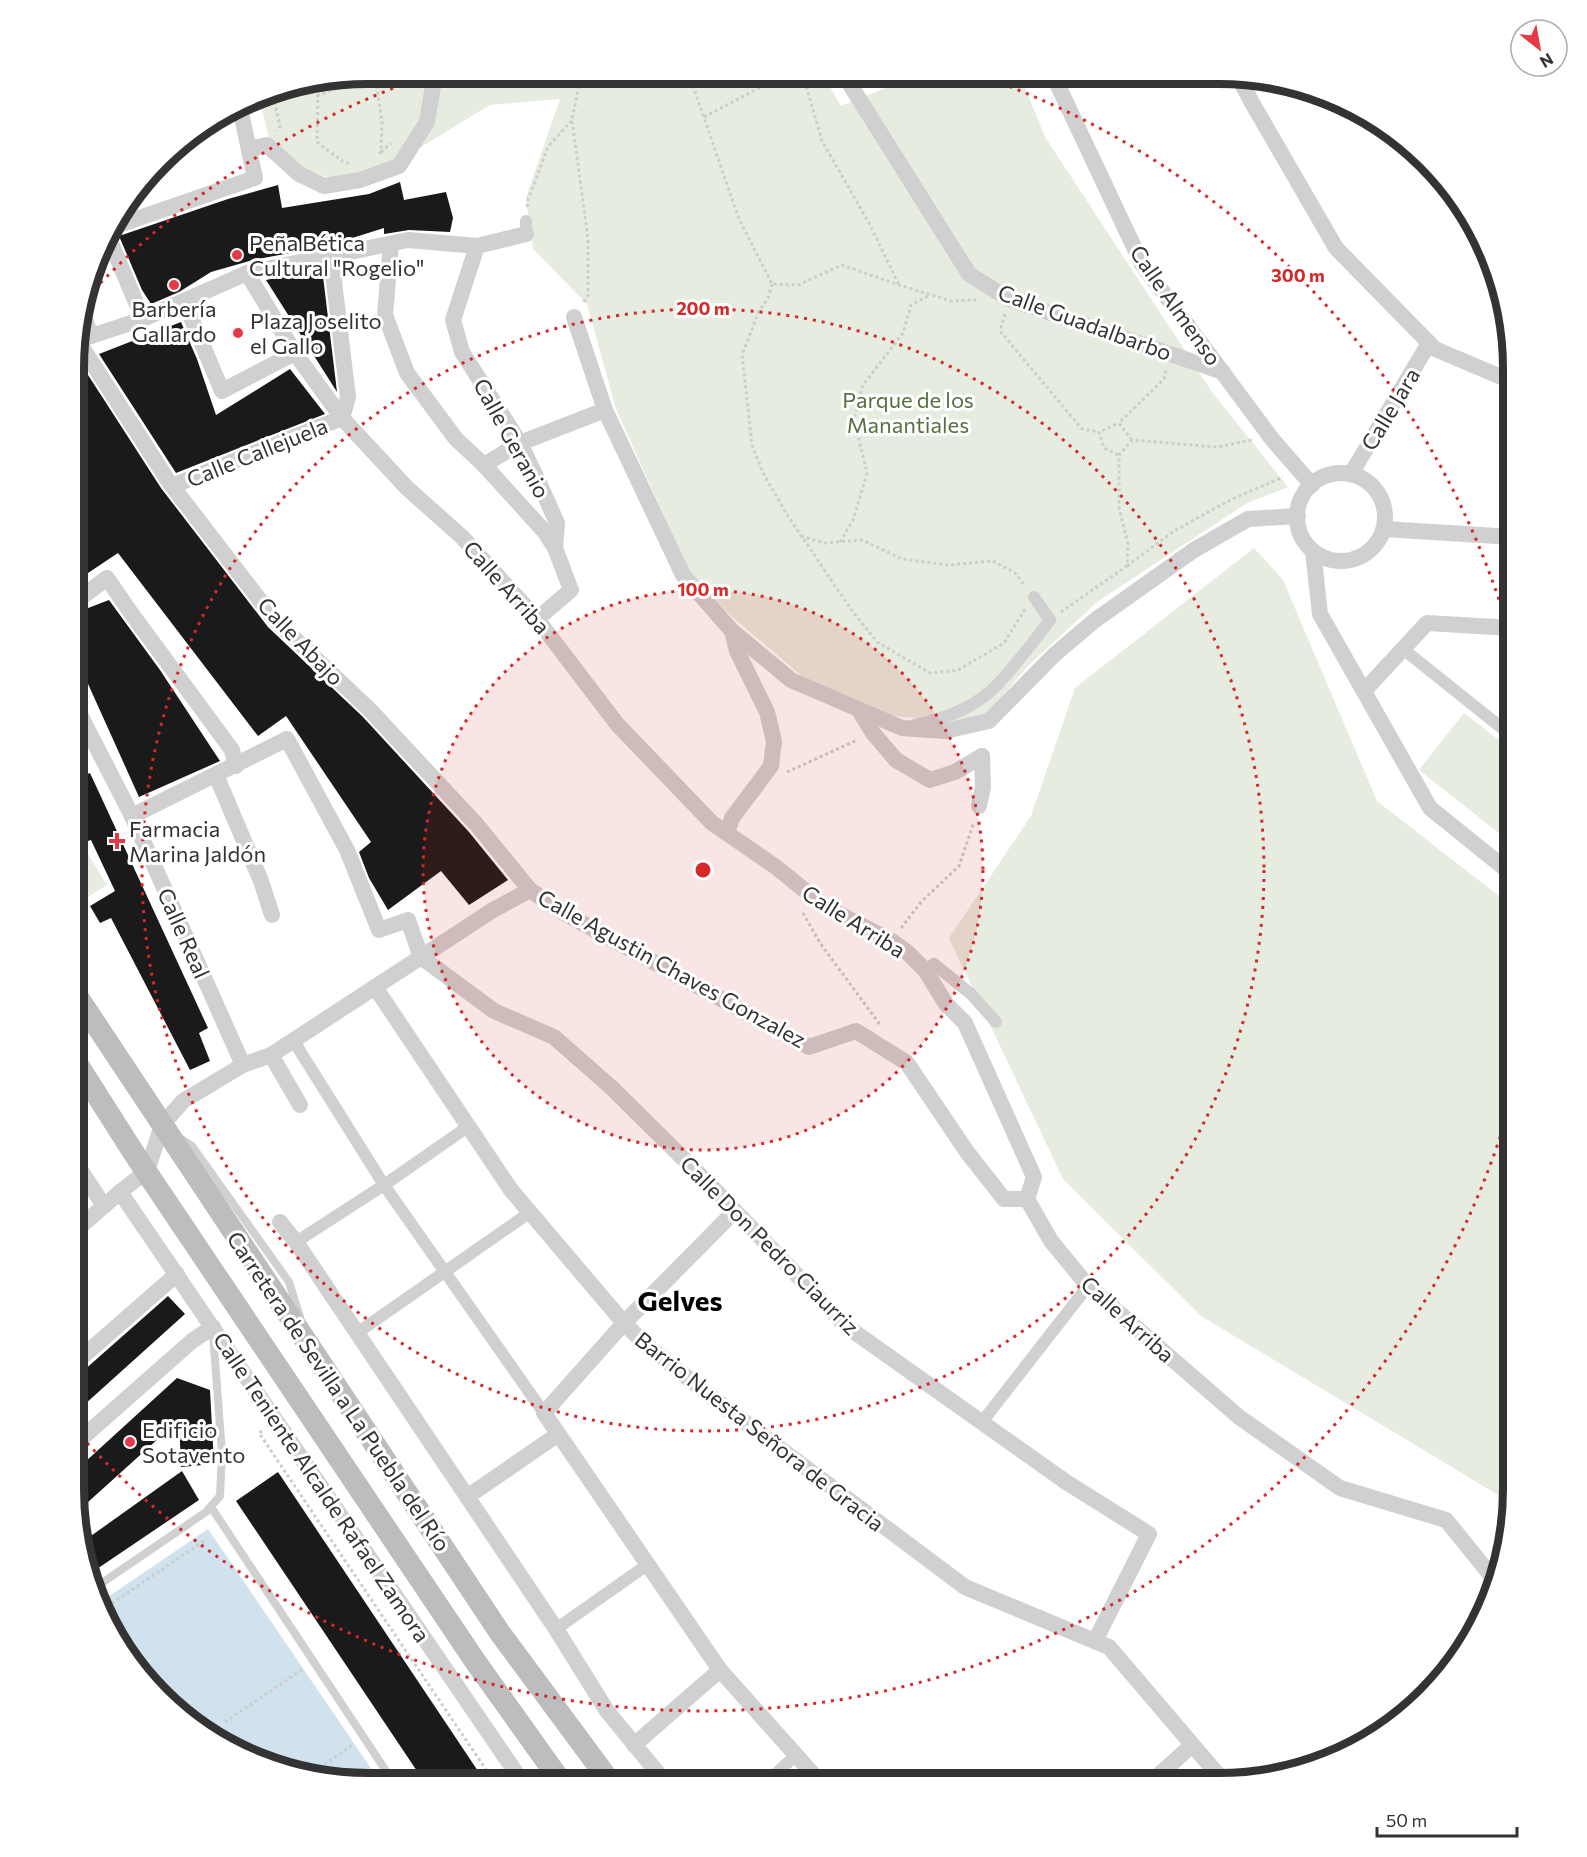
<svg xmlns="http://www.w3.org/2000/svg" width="1587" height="1857" font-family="Commissioner,sans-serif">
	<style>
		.green { fill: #e6ecdf }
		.water { fill: #cfe2ee }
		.building { fill: #1a1a1a }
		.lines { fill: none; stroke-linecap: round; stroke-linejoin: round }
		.path { stroke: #cdcdcd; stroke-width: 3; stroke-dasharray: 3 3; stroke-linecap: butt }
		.service { stroke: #d0d0d0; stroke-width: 8 }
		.pedestrian { stroke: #d0d0d0; stroke-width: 12 }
		.minor { stroke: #d0d0d0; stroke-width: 16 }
		.secondary { stroke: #bdbdbd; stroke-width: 22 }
		.ring { fill: none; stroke: #d62828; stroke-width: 3; stroke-dasharray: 3 6 }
		.poi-dot { fill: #e63946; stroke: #fff; stroke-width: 2 }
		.labels { text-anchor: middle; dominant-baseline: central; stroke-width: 6; stroke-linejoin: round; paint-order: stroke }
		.poi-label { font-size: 22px; fill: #333; stroke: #fff; text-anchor: start }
		.street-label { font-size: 22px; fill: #333; stroke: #fff }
		.park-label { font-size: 22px; fill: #56703f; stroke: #fff }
		.district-label { font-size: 28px; font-weight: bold; fill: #000; stroke: #fff }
		.rim { fill: none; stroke: #333; stroke-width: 8 }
		.centre { fill: #d62828; stroke: #fff; stroke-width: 3 }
		.ring-label { font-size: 18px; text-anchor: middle; font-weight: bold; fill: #d62828; stroke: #fff; stroke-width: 6; stroke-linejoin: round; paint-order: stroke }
	</style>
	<rect width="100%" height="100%" fill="#fff"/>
	<g class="green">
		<path d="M368,74L823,75L841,106L918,75H1020L1045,137L1212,392L1288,487L1247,503L1097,602L1028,666L988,713L958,722L884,715L810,683L729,614L689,572L616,409L587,304L533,249L526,198L560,99L490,105L357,186L295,167L271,146L259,97L273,89Z"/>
		<path d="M1254,548L1283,580L1377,801L1513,907V1504L1201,1316L1063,1179L949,938L1031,816L1075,688Z"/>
		<path d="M1464,713L1513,751V844L1419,770Z"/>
		<path d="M84,848L107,885L75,905V854Z"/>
	</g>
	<path class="water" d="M208,1529L381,1783H348L274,1768L205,1734L159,1697L113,1637L99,1603Z"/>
	<g class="building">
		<path d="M400,182L404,200L446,192L453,218L450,232L409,230L384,234V228L327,246L253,260L211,272L179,292L151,304L142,290L119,236L228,199L278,185L282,208L369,194Z"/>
		<path d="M322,268L337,392L266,280Z"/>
		<path d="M181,322L197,359L216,415L290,369L325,414L176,473L99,354Z"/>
		<path d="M79,361L161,488L268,627L363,717L469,832L508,880L469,905L441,871L388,910L369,878L359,852L371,842L286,716L258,736L118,553L76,581V362Z"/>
		<path d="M109,600L160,670L220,761L139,797L75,655V613Z"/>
		<path d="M90,773L208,1028L199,1033L210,1061L190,1070L111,918L100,923L90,906L115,891L91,840L88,841L75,820V779Z"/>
		<path d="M168,1296L185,1314L74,1414V1379Z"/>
		<path d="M177,1378L210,1390L214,1464L181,1467L179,1420L77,1512L74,1490V1472Z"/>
		<path d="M182,1471L199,1500L88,1575L84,1566L81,1543Z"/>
		<path d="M278,1472L486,1783H425L236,1501Z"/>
	</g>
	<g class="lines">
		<g class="path">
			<path d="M375,74L382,123L381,152L379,154"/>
			<path d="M581,74L572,120L588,239V295L583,303"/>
			<path d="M689,74L739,219L772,284L798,285L842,265L899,285L951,301L976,300"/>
			<path d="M803,75L822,141L869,223L899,285"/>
			<path d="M318,82L317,142L345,163H349"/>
			<path d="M272,90L280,126L277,131"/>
			<path d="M317,96L372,74"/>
			<path d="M704,117L776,79L792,75"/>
			<path d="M381,152L391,143"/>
			<path d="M527,207L528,200L548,147L572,120"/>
			<path d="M772,284L768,298L759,311L742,355L752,445L763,473L788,516L850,608L877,642L930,673L958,670L1004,643L1025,609"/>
			<path d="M1005,314L1000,331L1082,429L1099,432"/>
			<path d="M1132,440L1119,423L1164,379L1166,370"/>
			<path d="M1118,455L1104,448L1099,432L1119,423"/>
			<path d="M801,536L824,543L862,540L902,559L948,565L993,561L1015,573L1024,585"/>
			<path d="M840,542L853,520L867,473L854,419L863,385L903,333L911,305L930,295"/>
			<path d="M1127,566L1174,531L1232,499L1283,477"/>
			<path d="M1061,612L1127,566L1128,544L1119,508V455L1132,440L1217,447L1252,440"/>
			<path d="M75,765L85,761"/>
			<path d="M787,772L857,740"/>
			<path d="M803,913L820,943L881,1026"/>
			<path d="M901,928L921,902L959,866L974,822"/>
			<path d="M262,1431L259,1433L495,1783"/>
			<path d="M102,1610L207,1539"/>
			<path d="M225,1722L303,1669"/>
			<path d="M310,1775L352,1745"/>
		</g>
		<g class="service">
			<path d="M180,1138L192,1146L289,1282L300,1317"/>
			<path d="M211,1507L394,1783"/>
			<path d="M93,1589L206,1512L220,1496L222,1453L213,1334"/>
		</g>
		<g class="pedestrian">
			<path d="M526,221V234"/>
			<path d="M1403,649L1513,737"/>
			<path d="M915,725C944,719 976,707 997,685C1016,665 1033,642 1050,620L1034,597"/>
			<path d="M925,970L934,964L971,994L996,1022"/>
			<path d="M293,1040L384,1185L544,1413"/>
			<path d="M296,1242L384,1185L469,1126"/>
			<path d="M357,1333L529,1213"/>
			<path d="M982,1422L1088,1286"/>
			<path d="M556,1629L647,1565"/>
			<path d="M766,1783L796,1755"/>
		</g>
		<g class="minor">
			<path d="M844,75L969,274L1009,299L1223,372"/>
			<path d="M1053,75L1142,264L1272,439L1312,485"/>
			<path d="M1238,76L1251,101L1336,248L1435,349L1513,382"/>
			<path d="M249,149L267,145L299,174L324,186L360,180L399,166L427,122L435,74"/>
			<path d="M110,228L255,178L240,108"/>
			<path d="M108,236L143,319"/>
			<path d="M391,244L385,315L407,373L456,439L484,465L544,531L555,548"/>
			<path d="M477,246L453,320L462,352L520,443L540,485L557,523L555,548L571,590L537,619"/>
			<path d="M247,273L295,353L342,418L407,488L462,537L537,619L617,724L712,823L776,867L824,906L892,941L908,953L925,970L946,1004L965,1023L1034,1177L1027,1199L1051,1241L1088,1286L1239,1417L1340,1488L1446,1520L1498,1584"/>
			<path d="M184,301L222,391L295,353"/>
			<path d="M82,311L91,336"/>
			<path d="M574,317L605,410L683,575L732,631L791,680L902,728L945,731L989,721L1054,655L1094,621L1194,550L1248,519L1298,516"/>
			<path d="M76,341L143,319L247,273L408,240L477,246L526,234"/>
			<path d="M78,341L169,482L276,621L370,710L477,825L530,890"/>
			<path d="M484,465L520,443L605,410"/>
			<circle cx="1341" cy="517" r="44"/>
			<path d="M1351,474L1429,343"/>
			<path d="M172,486L342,418L348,397L331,257"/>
			<path d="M1384,529L1513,537"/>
			<path d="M1313,551L1320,614L1430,808L1513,875"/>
			<path d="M75,602L107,578L131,613L232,750L236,766"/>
			<path d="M1364,691L1427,623L1513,628"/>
			<path d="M75,705L132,816L243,1065"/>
			<path d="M859,710L873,733L896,760L930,780L955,772L982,756"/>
			<path d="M216,775L261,881L272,915"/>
			<path d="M979,806L983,787L982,756"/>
			<path d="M132,816L287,739L347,850L379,930L408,920L421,957L494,1011L554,1037L612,1088L712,1187L846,1326L1066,1482L1149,1534L1095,1641"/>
			<path d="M727,833L732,818L771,766L774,741L767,712L737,651L732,631"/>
			<path d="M375,987L511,1190L624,1323L645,1344L718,1402L965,1587L1109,1647L1225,1783"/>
			<path d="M271,1055L300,1105"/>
			<path d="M74,1160L104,1206"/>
			<path d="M120,1192L523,1783"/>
			<path d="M735,1211L624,1323L544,1413L720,1670L821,1783"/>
			<path d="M280,1222L296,1242L556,1629L607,1711L666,1783"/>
			<path d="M74,1232L120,1192L147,1171L162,1125L183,1101L243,1065L271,1055L493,910L530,890L564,913L809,1047L856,1031L907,1063L967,1152L1004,1199H1027"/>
			<path d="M74,1364L177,1274"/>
			<path d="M74,1445L192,1341L213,1327"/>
			<path d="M467,1497L557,1435"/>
			<path d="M634,1745L720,1670"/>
			<path d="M1150,1783L1191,1746"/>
		</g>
		<g class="secondary">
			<path d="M75,993L500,1633L611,1783"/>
			<path d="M74,1059L137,1158L475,1661L562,1783"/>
		</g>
	</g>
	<circle cx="703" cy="870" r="280" fill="#d62828" fill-opacity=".12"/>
	<g class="ring">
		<circle cx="703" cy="870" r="280"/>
		<circle cx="703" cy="870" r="561"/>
		<path d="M1511 1102A841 841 0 0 1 78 1433M88 296A841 841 0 0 1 429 75M984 77A841 841 0 0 1 1511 638"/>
	</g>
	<g class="poi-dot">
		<circle cx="237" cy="255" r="6"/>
		<circle cx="174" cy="285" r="6"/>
		<circle cx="238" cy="333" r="6"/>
		<path d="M114 832h6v6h6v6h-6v6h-6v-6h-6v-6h6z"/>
		<circle cx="130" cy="1442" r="6"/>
	</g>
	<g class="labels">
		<g class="poi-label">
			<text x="249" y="242">Peña Bética<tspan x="249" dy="25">Cultural "Rogelio"</tspan></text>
			<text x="174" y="308" text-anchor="middle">Barbería<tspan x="174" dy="25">Gallardo</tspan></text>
			<text x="250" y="320">Plaza Joselito<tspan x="250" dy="25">el Gallo</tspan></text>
			<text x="129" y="828">Farmacia<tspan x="129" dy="25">Marina Jaldón</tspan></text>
			<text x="142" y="1429">Edificio<tspan x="142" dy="25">Sotavento</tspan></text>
		</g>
		<g class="street-label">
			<text transform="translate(1176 305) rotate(55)">Calle Almenso</text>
			<text transform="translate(1085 322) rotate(20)">Calle Guadalbarbo</text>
			<text transform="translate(1390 409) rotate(-59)">Calle Jara</text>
			<text transform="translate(512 438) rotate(61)">Calle Geranio</text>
			<text transform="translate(257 452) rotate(-22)">Calle Callejuela</text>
			<text transform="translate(507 587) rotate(48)">Calle Arriba</text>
			<text transform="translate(301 641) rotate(46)">Calle Abajo</text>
			<text transform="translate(854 921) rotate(32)">Calle Arriba</text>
			<text transform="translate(184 933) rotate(66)">Calle Real</text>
			<text transform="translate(672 968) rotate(29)">Calle Agustin Chaves Gonzalez</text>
			<text transform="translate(770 1245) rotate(45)">Calle Don Pedro Ciaurriz</text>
			<text transform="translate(1128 1319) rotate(42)">Calle Arriba</text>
			<text transform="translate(339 1391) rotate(56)">Carretera de Sevilla a La Puebla del Río</text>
			<text transform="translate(760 1431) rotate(38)">Barrio Nuesta Señora de Gracia</text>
			<text transform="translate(322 1487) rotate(56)">Calle Teniente Alcalde Rafael Zamora</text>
		</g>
		<g class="park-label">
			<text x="908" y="399">Parque de los<tspan x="908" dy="25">Manantiales</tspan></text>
		</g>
		<g class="district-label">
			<text x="680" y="1300">Gelves</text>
		</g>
	</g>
	<path d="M0 0H1587V1857H0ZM368 84H1219A284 284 0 0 1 1503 368V1489A284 284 0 0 1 1219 1773H368A284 284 0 0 1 84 1489V368A284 284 0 0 1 368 84Z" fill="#fff" fill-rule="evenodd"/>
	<path class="rim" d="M368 84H1219A284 284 0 0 1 1503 368V1489A284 284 0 0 1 1219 1773H368A284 284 0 0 1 84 1489V368A284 284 0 0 1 368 84Z"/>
	<circle cx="703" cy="870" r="9" class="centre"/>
	<g class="ring-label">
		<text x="1298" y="282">300 m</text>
		<text x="703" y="315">200 m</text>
		<text x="703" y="596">100 m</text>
	</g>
	<g transform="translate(1539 48) rotate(149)"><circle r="28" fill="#ffffff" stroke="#adadad" stroke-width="1.5"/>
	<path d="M0-4.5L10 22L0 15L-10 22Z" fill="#e63946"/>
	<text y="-9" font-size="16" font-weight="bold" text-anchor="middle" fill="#333333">N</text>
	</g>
	<path d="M1377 1827v9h140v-9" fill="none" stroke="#333333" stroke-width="3"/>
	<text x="1386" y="1827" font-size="18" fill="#333333" stroke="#ffffff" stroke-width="4.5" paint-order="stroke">50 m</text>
</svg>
